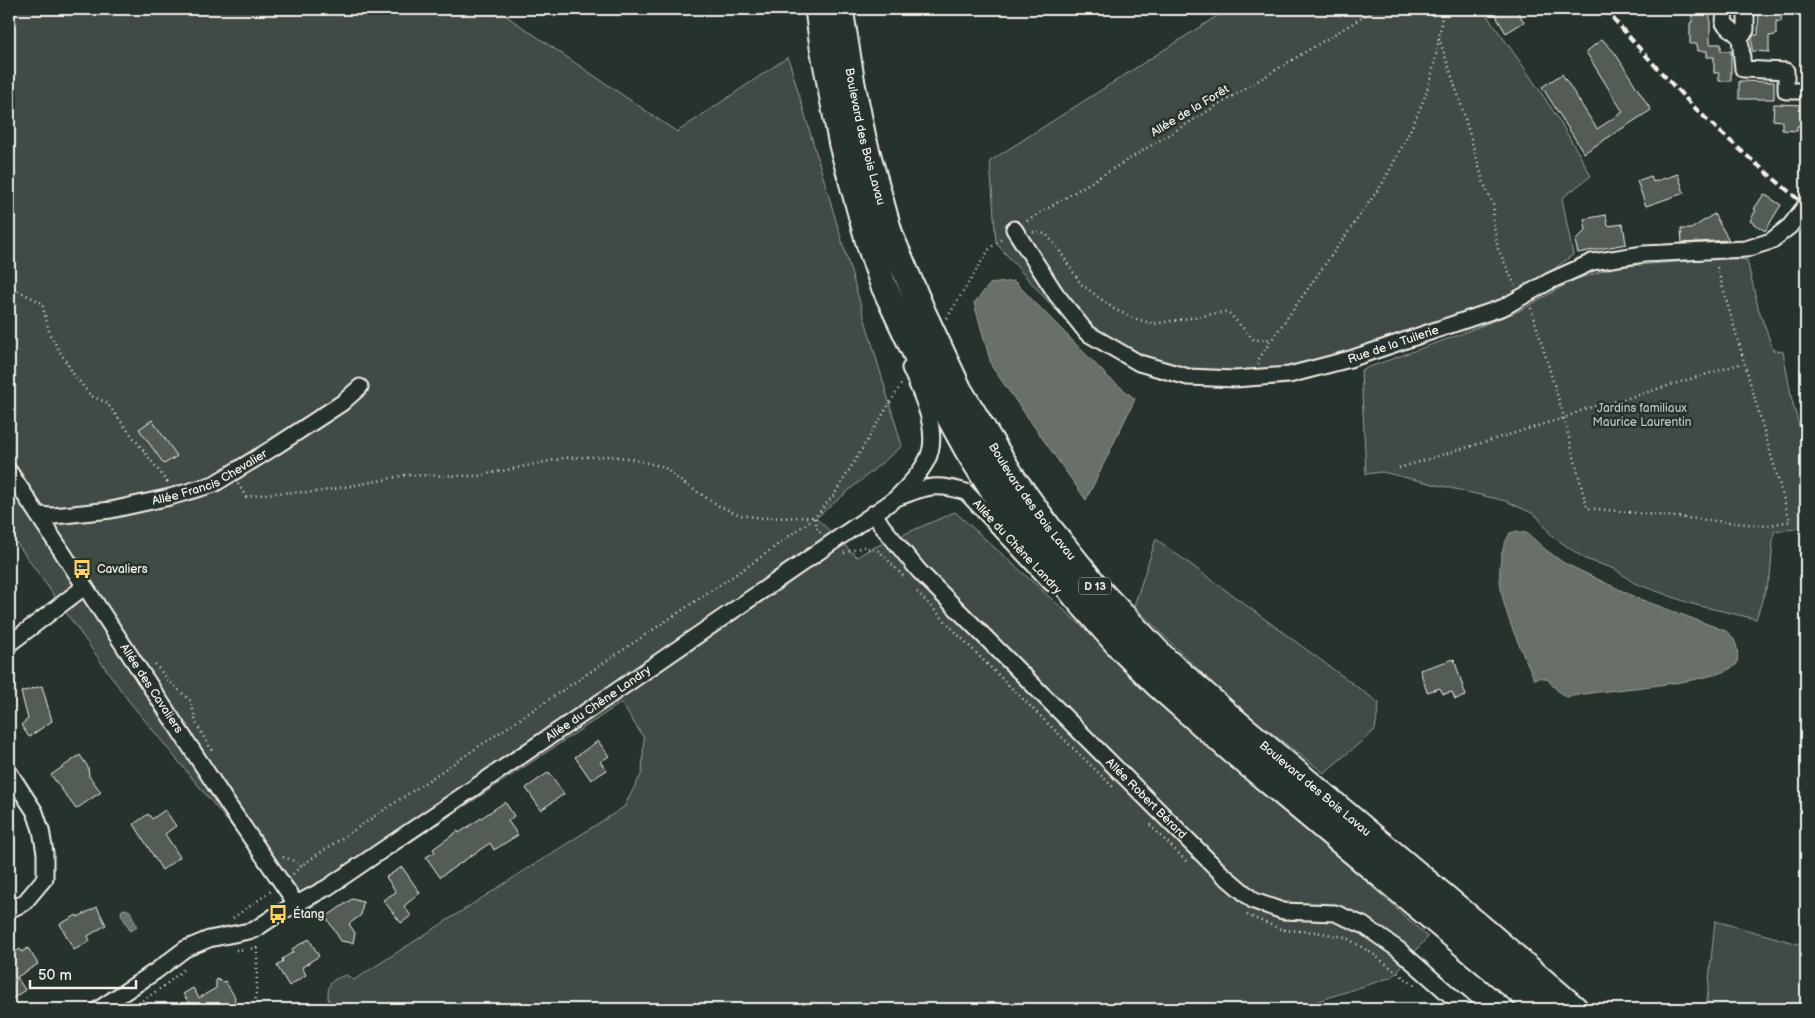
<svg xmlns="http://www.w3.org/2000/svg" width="1815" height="1018" font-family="'Balsamiq Sans',sans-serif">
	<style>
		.green { fill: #414b45; stroke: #9a9e96 }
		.water { fill: #676f68; stroke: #9fa39b }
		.building { fill: #525c55; stroke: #f4f1e8 }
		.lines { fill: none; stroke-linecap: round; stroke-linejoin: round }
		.minor-casing { stroke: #f4f1e8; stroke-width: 19 }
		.primary-casing { stroke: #f4f1e8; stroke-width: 29 }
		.path { stroke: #f4f1e8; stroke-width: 2.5; stroke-dasharray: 1 4; stroke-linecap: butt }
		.minor { stroke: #26332d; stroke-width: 15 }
		.primary { stroke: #26332d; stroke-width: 25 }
		.rail { stroke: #f4f1e8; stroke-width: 4; stroke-dasharray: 8 4; stroke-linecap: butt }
		.labels { text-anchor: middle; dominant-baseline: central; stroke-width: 5; stroke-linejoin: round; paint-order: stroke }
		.shield { fill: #26332d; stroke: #b6b8b0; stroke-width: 1 }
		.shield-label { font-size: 11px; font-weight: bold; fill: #f4f1e8 }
		.street-label { font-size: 12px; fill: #f4f1e8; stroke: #26332d }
		.park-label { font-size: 12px; fill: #bebfb7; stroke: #26332d }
		.poi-label { font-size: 12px; fill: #f4f1e8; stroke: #26332d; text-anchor: start }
	</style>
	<rect width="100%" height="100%" fill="#26332d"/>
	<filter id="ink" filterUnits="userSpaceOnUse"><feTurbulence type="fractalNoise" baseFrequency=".02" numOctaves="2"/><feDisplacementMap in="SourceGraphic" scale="10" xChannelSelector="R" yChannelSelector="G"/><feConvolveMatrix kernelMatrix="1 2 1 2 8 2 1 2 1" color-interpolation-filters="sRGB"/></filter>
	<g filter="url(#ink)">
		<g class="green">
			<path d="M9,9H496L677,132L788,57L902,446L816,518L857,557L870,549L955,512L1428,937L1392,977L1318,1001L1315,1009H336L328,999C328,983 330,980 346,975L354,980L624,807L642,773L644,738L621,703L303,913L128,700L9,532Z"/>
			<path d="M1228,9H1482C1521,62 1560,117 1591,176L1562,198L1573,255L1547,274L1500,301L1349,353L1291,367L1190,379L1146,373L1095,348L1052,306L996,243L990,161Z"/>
			<path d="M1724,258L1747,260L1758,307L1773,350L1783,352L1792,400L1806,452V528L1774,531L1770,576L1756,619L1692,604L1634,583L1615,569L1585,559L1552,536L1536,515L1506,501L1382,472L1366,474L1361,370L1453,337L1521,310L1574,280L1615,267Z"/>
			<path d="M1156,539L1379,703L1375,730L1324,773L1231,702L1134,606Z"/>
			<path d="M1715,921L1806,946V1009H1706Z"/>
		</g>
		<g class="water">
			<path d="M1014,281L1108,377L1135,399L1086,500L992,367L974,303L990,284Z"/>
			<path d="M1518,531L1527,533L1546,550L1564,563L1637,598L1726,631C1737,639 1739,651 1737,664C1717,682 1637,687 1608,691C1594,692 1580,695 1566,697C1563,695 1559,692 1556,689C1547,680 1548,675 1534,679C1516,635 1483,580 1510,533Z"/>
			<path d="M125,909L130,911L137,927L130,931L121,914L122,910Z"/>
		</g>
		<g class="building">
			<path d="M1495,9H1516L1524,22L1506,33L1498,20Z"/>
			<path d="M1692,9H1710V44H1721V51H1731V81H1719V73H1714V57H1707V51H1698L1697,44H1690V23L1692,22Z"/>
			<path d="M1759,9H1782L1781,22L1776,21V35L1769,36V52L1752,51V38L1754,35H1758Z"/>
			<path d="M1602,39L1615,53L1651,110L1584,153L1542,87L1562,74L1597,129L1623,112L1586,52Z"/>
			<path d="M1739,81L1774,82V99H1739Z"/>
			<path d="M1774,104L1806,105V125L1797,126V131L1782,130V121L1773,120Z"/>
			<path d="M1678,174L1684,193L1646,206L1637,181L1651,176L1653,182Z"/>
			<path d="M1764,194L1781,205L1765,231L1750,221L1756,210L1754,209Z"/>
			<path d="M1714,214L1729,240L1682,243L1681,229H1691Z"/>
			<path d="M1606,215L1608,226L1623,224L1626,244L1578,253L1575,241L1586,230L1584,219Z"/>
			<path d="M152,420L177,456L164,464L139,429Z"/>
			<path d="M1454,659L1466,696L1455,699L1452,692L1443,694L1440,688L1427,692L1420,670Z"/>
			<path d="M42,686L52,721L29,737L21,725L28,719L21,692Z"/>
			<path d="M598,741L609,756L600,762L607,770L591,780L575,757Z"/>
			<path d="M80,755L88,767L89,776L101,792L76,809L51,775Z"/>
			<path d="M549,772L564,794L541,810L526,788Z"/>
			<path d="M505,802L514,816L508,821L518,835L494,850L490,843L440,877L426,857L435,852L433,849L458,831L459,833Z"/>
			<path d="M165,810L176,826L165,834L180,857L162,870L134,824L148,814L152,819Z"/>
			<path d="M402,867L420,893L404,906L411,916L401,923L383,900L396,892L386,877Z"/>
			<path d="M352,899L363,902L361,915L349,924L355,933L353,943L341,941L326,917Z"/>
			<path d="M97,907L106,925L88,936L90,941L74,950L60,924L77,915L78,917Z"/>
			<path d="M309,939L319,956L302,967L306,975L289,986L277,966L283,961L282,959L293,952L292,949Z"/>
			<path d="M28,948L38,964L17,977L25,990L9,1001V956L20,949L22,952Z"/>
			<path d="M216,979L223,982L225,981L235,997L234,1004L225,1009H182L190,1004L183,994L193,988L199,998L216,988Z"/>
		</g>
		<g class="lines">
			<g class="minor-casing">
				<g id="minor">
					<path d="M1725,9L1724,23L1740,37L1743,69L1786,71V91H1806"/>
					<path d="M1740,37L1746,30V9"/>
					<path id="s1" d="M1014,229L1056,294L1087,333L1139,363L1188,377L1235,379L1289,375L1350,359L1504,307L1550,281L1592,262L1644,254L1746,249L1771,241L1790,226L1806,205"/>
					<path id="s2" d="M9,471L229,806L297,905"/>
					<path d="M899,497C927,486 937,483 966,492L1051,583"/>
					<path id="s3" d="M874,513L882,526L919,571L1221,873L1254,901L1283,911L1335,913L1363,925L1399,950L1466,1009"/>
					<path id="s4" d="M38,515L54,516L111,510L170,497L214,484L273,448L342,403L360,387"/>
					<path d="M9,644L79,591L83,584"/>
					<path d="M9,772L35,812L41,830L45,853V878L24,903L9,910"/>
					<path id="s5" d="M99,1009L156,971L185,949L209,939L254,930L278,914L328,887L618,690L895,499C907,487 919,475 927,460C941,433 921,393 910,368"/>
				</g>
			</g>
			<g class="primary-casing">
				<g id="primary">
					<path d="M818,9L823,47L842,145L869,243L883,284L923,369L967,449L997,497L1077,598L1123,650L1158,685L1227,746L1541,1009"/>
					<path id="s6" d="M840,9L852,84L863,138L890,235L923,313L959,390L1014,480L1048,527L1100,592L1165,660L1224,712L1486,932L1575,1009"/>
				</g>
			</g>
			<g class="path">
				<path d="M1439,38L1460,101L1484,184L1494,206L1493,221L1498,249L1515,285"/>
				<path d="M1027,221L1376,9"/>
				<path d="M1033,232L1046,234L1057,247L1081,284L1114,309L1133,318L1154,324L1225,312L1229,313L1254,340L1272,339"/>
				<path d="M9,286L42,303L50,335L74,375L91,396L106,402L169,484"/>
				<path d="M1531,308L1563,414L1587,508L1766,526L1790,521L1716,264"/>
				<path d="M947,318L990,248L1004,237"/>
				<path d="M1258,364L1259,359L1268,345L1382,184C1398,155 1413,127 1425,96C1435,69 1439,38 1443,9"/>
				<path d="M9,448L15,457"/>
				<path d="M1399,468L1564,418L1585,409L1628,398L1743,363"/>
				<path d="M238,484L246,497L273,493L317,492L383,480L405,475L478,476L564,458L607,456L627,458L664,467L679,480L719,506L740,515L763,518L815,517L817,529L821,534"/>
				<path d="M844,553L863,547L879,551L905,578"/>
				<path d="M917,592L985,662L1115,789"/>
				<path d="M155,664L168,680L191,701L196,723L212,751"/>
				<path d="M1150,825L1187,862"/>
				<path d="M283,857L295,861L302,865"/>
				<path d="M293,874L302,865L757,560L815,517L834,495L902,383"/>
				<path d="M1247,915L1283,930L1315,932L1345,937L1373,954L1415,986"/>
				<path d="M233,918L271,891"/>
				<path d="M236,950L257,948"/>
				<path d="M130,1009L164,986L183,970"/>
				<path d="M255,1009L257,980V946"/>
			</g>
			<use href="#minor" class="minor"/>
			<use href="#primary" class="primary"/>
			<path class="rail" d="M1605,9C1632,40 1660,72 1689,102C1726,139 1766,172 1806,206"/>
		</g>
	</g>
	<defs>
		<g id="bus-bare" transform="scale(1.5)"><path d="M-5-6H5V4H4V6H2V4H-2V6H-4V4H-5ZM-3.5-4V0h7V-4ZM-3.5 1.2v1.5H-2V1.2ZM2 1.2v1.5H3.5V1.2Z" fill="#ffd166" stroke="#26332d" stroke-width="2.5" paint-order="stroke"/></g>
	</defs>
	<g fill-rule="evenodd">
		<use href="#bus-bare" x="82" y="569"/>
		<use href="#bus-bare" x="278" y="914"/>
	</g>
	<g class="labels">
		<rect class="shield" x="1079" y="577.5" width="32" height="17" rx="4"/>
		<g class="shield-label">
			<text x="1095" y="586">D 13</text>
		</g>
		<g class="street-label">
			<text transform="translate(1190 111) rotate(-31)">Allée de la Forêt</text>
			<text stroke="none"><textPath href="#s6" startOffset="130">Boulevard des Bois Lavau</textPath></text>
			<text stroke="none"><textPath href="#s1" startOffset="448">Rue de la Tuilerie</textPath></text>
			<text stroke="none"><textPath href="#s4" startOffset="178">Allée Francis Chevalier</textPath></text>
			<text stroke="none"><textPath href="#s6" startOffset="535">Boulevard des Bois Lavau</textPath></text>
			<text transform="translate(1017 547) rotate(47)">Allée du Chêne Landry</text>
			<text stroke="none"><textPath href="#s2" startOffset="260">Allée des Cavaliers</textPath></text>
			<text stroke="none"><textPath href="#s5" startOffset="589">Allée du Chêne Landry</textPath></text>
			<text stroke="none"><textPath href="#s6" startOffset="940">Boulevard des Bois Lavau</textPath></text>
			<text stroke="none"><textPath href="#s3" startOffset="395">Allée Robert Bérard</textPath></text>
		</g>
		<g class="park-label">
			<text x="1642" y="408">Jardins familiaux<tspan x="1642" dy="14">Maurice Laurentin</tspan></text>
		</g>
		<g class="poi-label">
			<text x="97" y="569">Cavaliers</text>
			<text x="293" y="914">Étang</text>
		</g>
	</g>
	<rect width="1815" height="1018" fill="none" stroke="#26332d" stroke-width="30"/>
	<rect x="15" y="15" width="1785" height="988" fill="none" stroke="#f4f1e8" stroke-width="2" filter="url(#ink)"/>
	<path d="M30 980v8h106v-8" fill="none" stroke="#f4f1e8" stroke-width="2.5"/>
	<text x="38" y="980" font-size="15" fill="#f4f1e8" stroke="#26332d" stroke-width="4" paint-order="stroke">50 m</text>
</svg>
